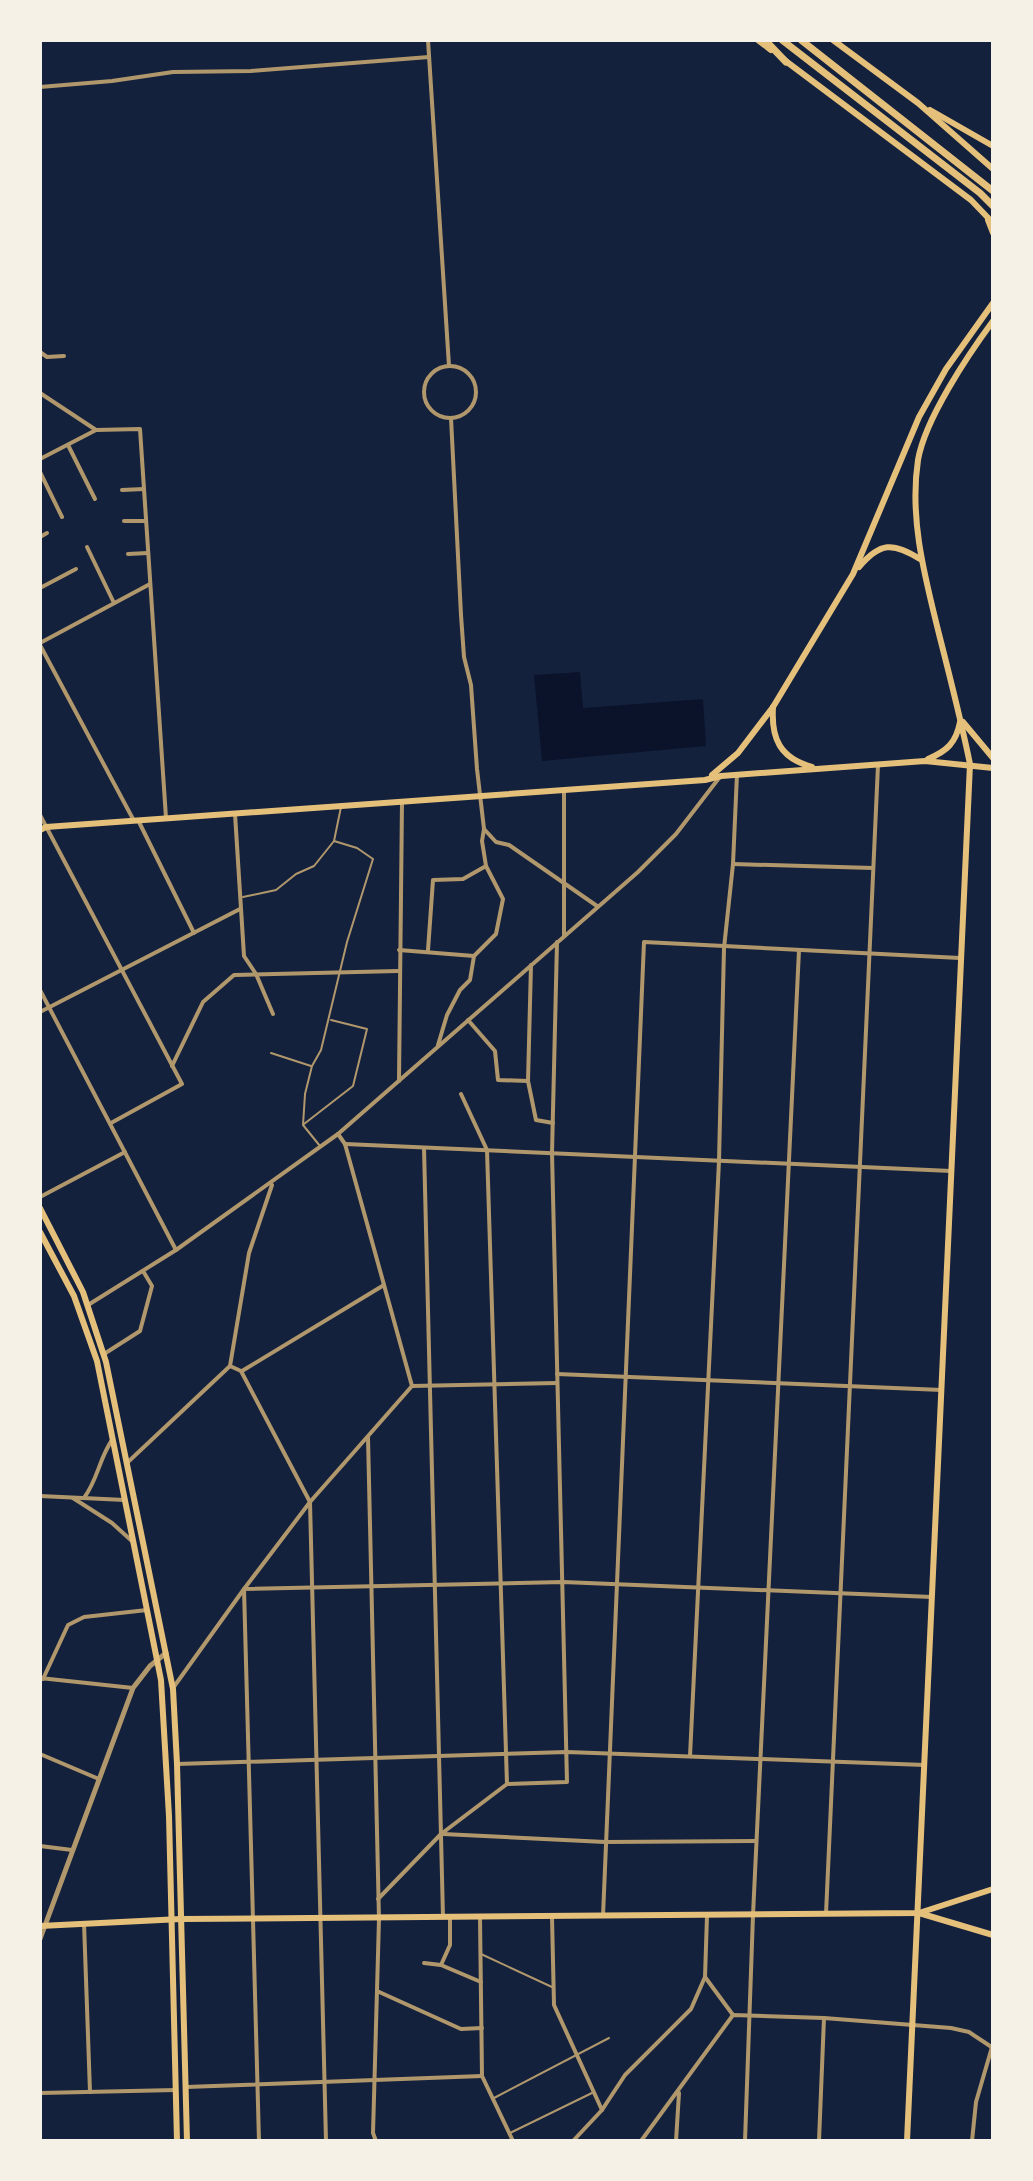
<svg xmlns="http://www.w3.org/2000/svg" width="1033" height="2181" font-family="Montserrat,sans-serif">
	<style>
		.water { fill: #0b132b }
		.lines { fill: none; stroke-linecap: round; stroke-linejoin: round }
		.service { stroke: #b1986c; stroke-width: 2 }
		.minor { stroke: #b1986c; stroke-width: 4 }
		.tertiary { stroke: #b1986c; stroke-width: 5 }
		.secondary { stroke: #e5c07b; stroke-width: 6 }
		.trunk { stroke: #e5c07b; stroke-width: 7 }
	</style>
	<rect width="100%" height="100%" fill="#14213d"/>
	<path class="water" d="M580,672L583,708L703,699L706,746L542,761L534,675Z"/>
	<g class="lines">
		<g class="service">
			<path d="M243,897L276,890L296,874L314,866L334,841L341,807"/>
			<path d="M271,1053L311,1066"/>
			<path d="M304,1124L353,1086L367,1029L331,1020"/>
			<path d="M320,1146L303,1125L305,1094L312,1066L321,1050L347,942L373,859L357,848L334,841"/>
			<path d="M481,1954L552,1987"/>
			<path d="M494,2098L609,2038"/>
			<path d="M510,2133L594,2092"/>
		</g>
		<g class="minor">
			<path d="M428,40L449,366"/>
			<path d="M40,87L112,81L173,72L251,71L429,57"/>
			<path d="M40,352L47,357L64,356"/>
			<circle cx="450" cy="392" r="26"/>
			<path d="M40,393L96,430"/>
			<path d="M68,445L95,499"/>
			<path d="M40,459L96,430L140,429L166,818"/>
			<path d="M40,472L62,517"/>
			<path d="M122,490L144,489"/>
			<path d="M124,521H146"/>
			<path d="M40,537L47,533"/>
			<path d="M87,547L114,603"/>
			<path d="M128,554L148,553"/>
			<path d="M40,588L76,569"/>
			<path d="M40,643L150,584"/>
			<path d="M40,645L133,819"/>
			<path d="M564,791V936"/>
			<path d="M235,814L244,956L256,974L273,1014"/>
			<path d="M40,815L182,1084L111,1123"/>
			<path d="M138,820L194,933"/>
			<path d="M484,829L496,842L509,845L597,906"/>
			<path d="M733,864L873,868"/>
			<path d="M399,950L474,956"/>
			<path d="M428,950L433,880L463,879L486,866"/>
			<path d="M531,965L528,1081L536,1120L553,1123"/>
			<path d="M40,990L176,1250"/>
			<path d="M40,1012L240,909"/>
			<path d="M468,1020L495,1051L498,1080L528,1081"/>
			<path d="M438,1045L447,1015L460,990L470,980L474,956L496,934L503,899L486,866L482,841L484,829L477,769L471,685L464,657L461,615L451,418"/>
			<path d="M172,1066L203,1002L234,975L398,971"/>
			<path d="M399,1081L402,802"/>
			<path d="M461,1094L487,1150L507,1784"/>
			<path d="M338,1134L345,1144L412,1386"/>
			<path d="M345,1144L951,1171"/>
			<path d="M424,1148L443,1917"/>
			<path d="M40,1197L125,1152"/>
			<path d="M88,1305L176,1250L338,1134L638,872L676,834L719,778"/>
			<path d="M104,1354L140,1331L152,1286L143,1271"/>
			<path d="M230,1366L241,1371L310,1502L326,2141"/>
			<path d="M242,1371L384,1285"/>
			<path d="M557,1374L942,1390"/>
			<path d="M412,1386L557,1383"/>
			<path d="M368,1437L379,1919L373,2133L376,2141"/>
			<path d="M128,1462L230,1366L249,1253L272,1185"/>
			<path d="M40,1496L125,1500"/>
			<path d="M73,1498L112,1523L133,1542"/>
			<path d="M84,1498C98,1479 99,1459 112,1440"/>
			<path d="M40,1678L133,1688"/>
			<path d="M43,1679L68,1625L84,1617L147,1610"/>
			<path d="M173,1688L244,1589L310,1502L412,1386"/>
			<path d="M40,1754L99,1779"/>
			<path d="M690,1756L719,1161L724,948L733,864L737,774"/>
			<path d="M177,1764L567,1752L925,1765"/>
			<path d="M443,1834L605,1842L756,1841"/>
			<path d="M40,1846L72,1850"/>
			<path d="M378,1899L441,1834L507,1784L567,1782L552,1153L557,942"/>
			<path d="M826,1914L878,765"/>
			<path d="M603,1916L644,942L960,958"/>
			<path d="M552,1917L554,2005L602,2110"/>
			<path d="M480,1918L482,2076L513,2141"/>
			<path d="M84,1923L90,2092"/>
			<path d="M424,1963L441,1965L481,1982"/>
			<path d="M441,1965L450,1945V1918"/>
			<path d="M705,1977L733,2015"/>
			<path d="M377,1991L461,2029L482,2028"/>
			<path d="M186,2087L482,2076"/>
			<path d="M40,2093L176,2090"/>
			<path d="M259,2141L244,1589L563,1582L932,1597"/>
			<path d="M573,2141L602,2110L625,2075L691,2009L705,1977L707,1916"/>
			<path d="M641,2141L733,2015L824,2018L951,2028L969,2032L993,2048"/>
			<path d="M676,2141L679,2093"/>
			<path d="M745,2141L753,1915L799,950"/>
			<path d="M819,2141L824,2018"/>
			<path d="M972,2141L976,2102L992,2047"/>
		</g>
		<path class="tertiary" d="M40,1939L133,1688L150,1666L166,1653"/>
		<g class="secondary">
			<path d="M758,40L771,50"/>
			<path d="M833,40L918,103L993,169"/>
			<path d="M783,59L971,200L993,223"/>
			<path d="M930,110L993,146"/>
			<path d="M988,220L993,233"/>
			<path d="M859,567C880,542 893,542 920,559"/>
			<path d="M773,707C771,739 780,758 812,767"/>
			<path d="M963,722L993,758"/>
			<path d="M928,759C947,751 956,743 960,722"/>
			<path d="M712,775L738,753L773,707L853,574L919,417L946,369L993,303"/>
			<path d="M40,830L46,827L705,780L721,776L925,761L993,768"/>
			<path d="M40,1208L83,1292L106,1362L173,1689L177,1764L187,2141"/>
			<path d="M40,1232L74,1296L97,1361L161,1680L169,1816L177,2141"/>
			<path d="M919,1913L993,1935"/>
			<path d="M40,1926L181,1919L919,1913L993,1889"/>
			<path d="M907,2141L970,764C961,720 950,677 939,634C925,577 909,519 918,460C925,419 968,355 993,321"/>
		</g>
		<g class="trunk">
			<path d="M765,40L786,62"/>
			<path d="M782,40L980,193L993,206"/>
			<path d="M801,40L993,191"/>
		</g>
	</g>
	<rect width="1033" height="2181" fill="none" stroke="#f6f1e7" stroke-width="84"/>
</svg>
